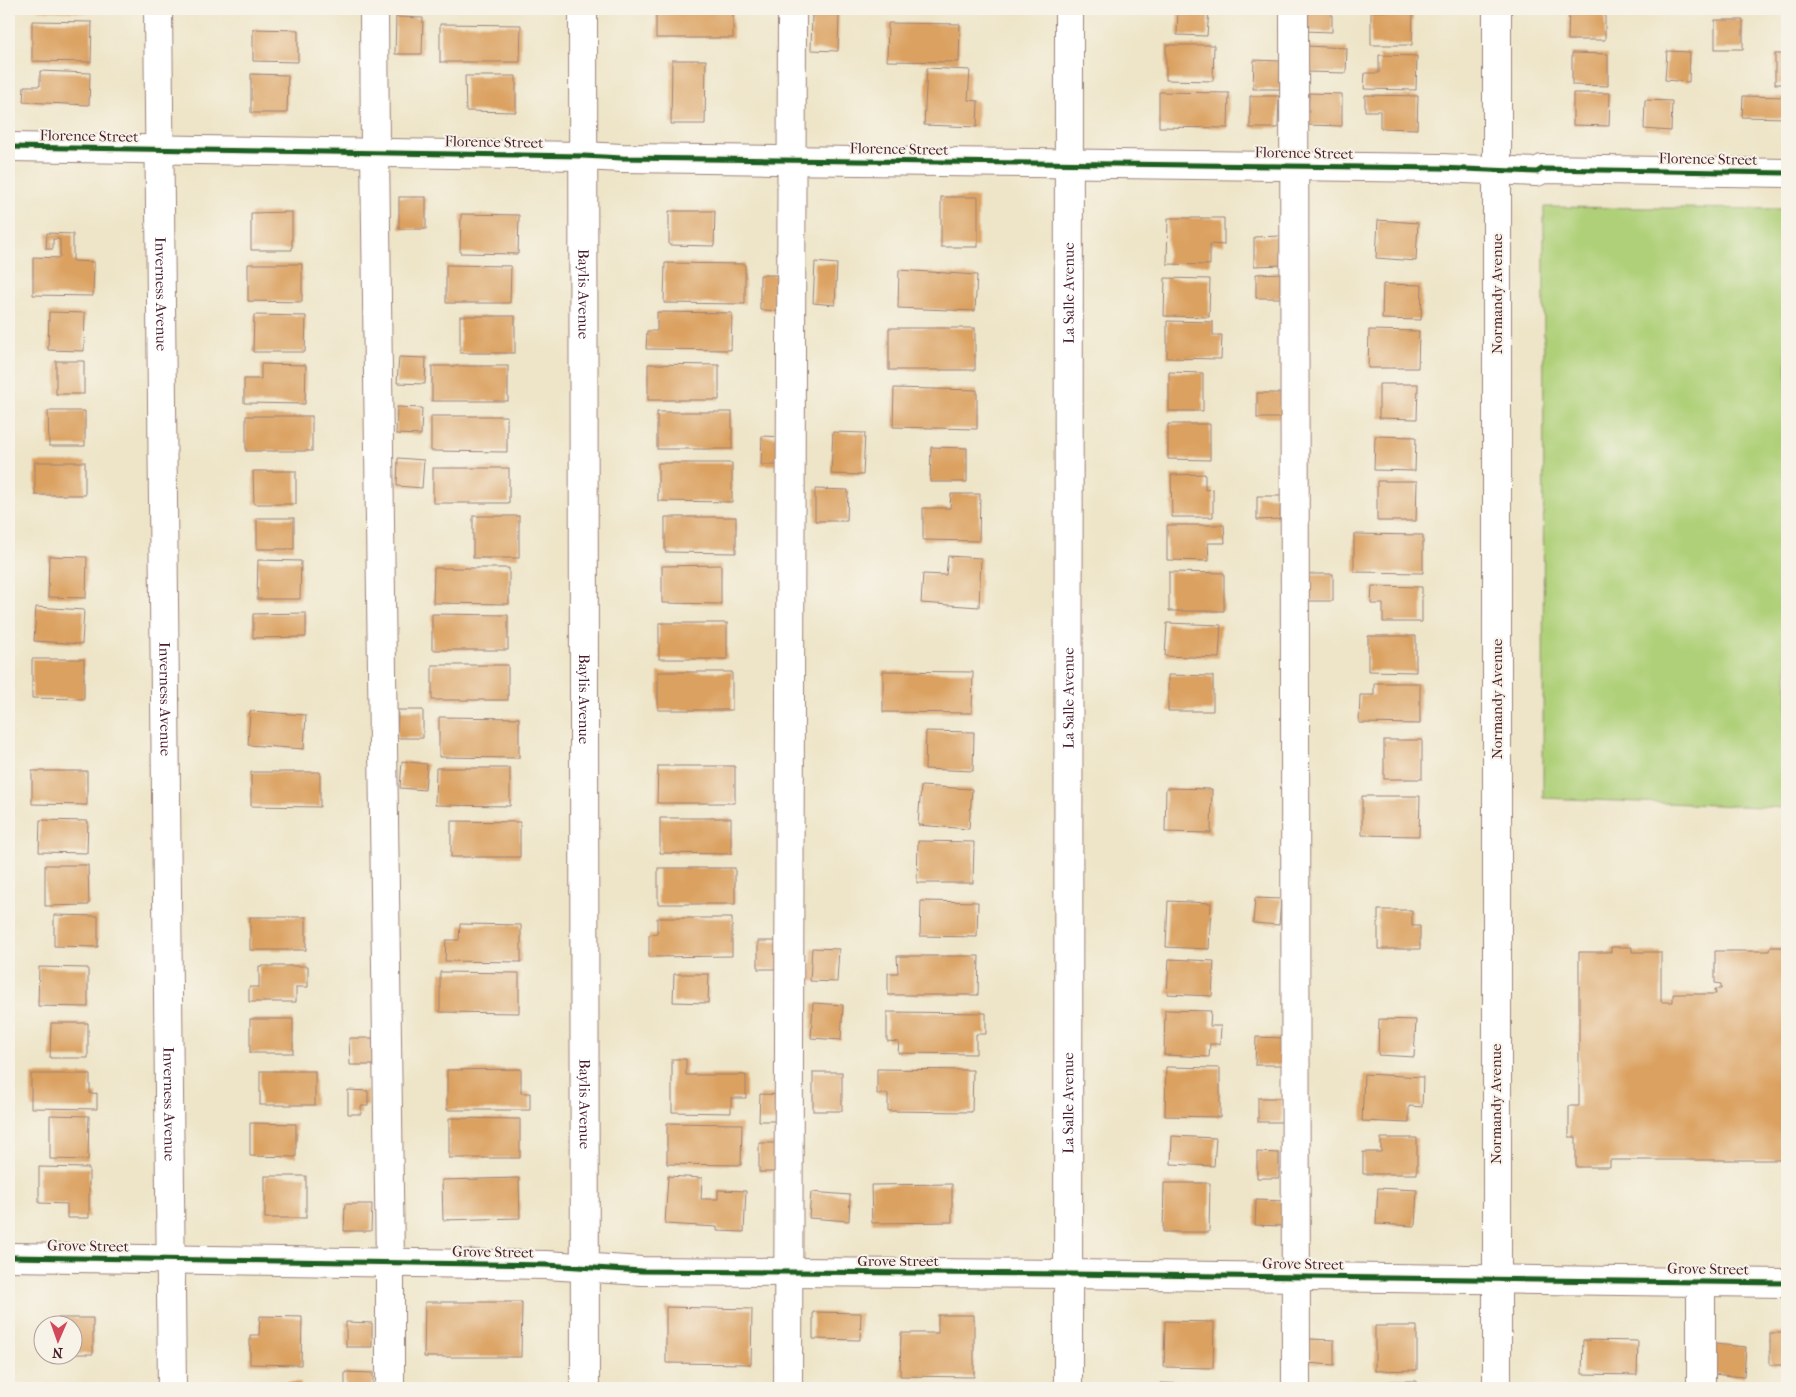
<svg xmlns="http://www.w3.org/2000/svg" width="1796" height="1397" font-family="'IM FELL French Canon',serif">
	<style>
		.green { fill: #afd078; stroke: #7c7852 }
		.building { fill: #dba161 }
		.lines { fill: none; stroke-linecap: round; stroke-linejoin: round }
		.minor-casing { stroke: #9c827a; stroke-width: 30 }
		.minor { stroke: #fff; stroke-width: 28 }
		.cycleway-casing { stroke: #f7f3e8; stroke-width: 8 }
		.cycleway { stroke: #1b5e20; stroke-width: 5 }
		.labels { text-anchor: middle; dominant-baseline: central; stroke-width: 4; stroke-linejoin: round; paint-order: stroke }
		.street-label { font-size: 15px; fill: #4a1f2b; stroke: #f7f3e8 }
	</style>
	<rect width="100%" height="100%" fill="#f7f3e8"/>
	<filter id="ink" filterUnits="userSpaceOnUse"><feTurbulence type="fractalNoise" baseFrequency=".02" numOctaves="2"/><feDisplacementMap in="SourceGraphic" scale="10" xChannelSelector="R" yChannelSelector="G"/><feConvolveMatrix kernelMatrix="1 2 1 2 8 2 1 2 1" color-interpolation-filters="sRGB"/></filter>
	<filter id="wash" filterUnits="userSpaceOnUse"><feTurbulence type="fractalNoise" baseFrequency=".0096" numOctaves="4" result="noise"/><feDisplacementMap in="SourceGraphic" scale="20" xChannelSelector="R" yChannelSelector="G"/><feGaussianBlur stdDeviation="1.12" result="paint"/><feColorMatrix in="noise" values="0 0 0 0 0 0 0 0 0 0 0 0 0 0 0 0 0 1.4 0 .05"/><feComposite in="paint" operator="in"/></filter>
	<g filter="url(#wash)">
		<rect width="100%" height="100%" fill="#eee5c8"/>
		<path class="green" d="M1544,207L1787,209V808L1543,798Z"/>
		<g id="blocks">
			<g class="building">
				<path d="M37,9H90V13L37,10Z"/>
				<rect x="656" y="9" width="77" height="29"/>
				<path d="M1178,9H1209L1207,36L1177,35Z"/>
				<path d="M1305,9H1332V32L1304,31Z"/>
				<path d="M1569,9H1605V40H1568Z"/>
				<path d="M1371,11H1413L1412,45H1371Z"/>
				<path d="M812,14L839,15L838,51L811,50Z"/>
				<path d="M396,17L423,18L422,54H395Z"/>
				<rect x="1715" y="20" width="28" height="29"/>
				<path d="M32,21L92,22L91,62L32,61Z"/>
				<path d="M888,23L960,24L959,62L887,61Z"/>
				<path d="M440,24L521,25L520,62H440Z"/>
				<path d="M253,29L298,30V62L253,61Z"/>
				<path d="M1166,45H1214L1213,81L1166,80Z"/>
				<path d="M1307,46L1347,48L1346,73L1306,72Z"/>
				<path d="M1667,51L1690,52L1689,82L1665,80Z"/>
				<path d="M1572,53L1608,54V86L1572,85Z"/>
				<rect x="1775" y="54" width="12" height="30"/>
				<path d="M1379,55L1417,56L1416,90L1364,89L1365,73H1379Z"/>
				<path d="M672,60H706L705,124H671Z"/>
				<path d="M1254,60L1280,61V89H1253Z"/>
				<path d="M927,68L970,70L968,100L978,101L977,127L924,125Z"/>
				<path d="M40,71L90,73L89,105L23,102L24,86H40Z"/>
				<path d="M251,74L288,75L287,113H251Z"/>
				<path d="M465,76H516V112L466,111Z"/>
				<path d="M1159,92L1229,93L1228,128L1159,127Z"/>
				<path d="M1309,93L1342,94V126L1308,125Z"/>
				<path d="M1573,93H1610L1609,126L1573,125Z"/>
				<path d="M1365,95L1418,96L1417,129L1380,128V111H1365Z"/>
				<path d="M1250,96H1279L1278,128H1250Z"/>
				<path d="M1743,96L1787,97V118L1742,117Z"/>
				<path d="M1645,100L1672,101L1671,131L1644,129Z"/>
				<rect x="399" y="197" width="27" height="32"/>
				<rect x="941" y="197" width="37" height="50"/>
				<path d="M669,211H715L714,246L669,245Z"/>
				<path d="M292,212V250H251V213Z"/>
				<path d="M461,214L519,215L518,254L460,253Z"/>
				<path d="M1168,218H1224V245L1210,244V265L1167,264Z"/>
				<path d="M1378,220L1418,223L1416,261L1376,258Z"/>
				<path d="M47,233L73,234V261L94,262L93,296L33,295V257L60,258V239H53V249H46Z"/>
				<path d="M1282,236L1283,265L1254,266V237Z"/>
				<path d="M815,262L837,264L835,305L813,303Z"/>
				<path d="M665,263L745,264V304L664,303Z"/>
				<path d="M248,264H302V302L248,301Z"/>
				<path d="M446,265L511,266L510,303H446Z"/>
				<path d="M899,270L977,275L975,311L898,308Z"/>
				<path d="M1283,273V298H1256V274Z"/>
				<path d="M760,275H786L785,311L760,310Z"/>
				<path d="M1165,278L1210,279L1209,317L1164,316Z"/>
				<path d="M1383,284L1422,285L1421,320L1382,319Z"/>
				<path d="M49,312L85,313L84,351L48,350Z"/>
				<path d="M657,312L732,313L731,350L646,349L647,331H657Z"/>
				<path d="M254,315L306,316L305,352H253Z"/>
				<rect x="460" y="316" width="55" height="37"/>
				<path d="M1167,321L1213,322V335H1222L1221,359L1167,358Z"/>
				<rect x="889" y="328" width="86" height="42"/>
				<path d="M1369,330L1419,331L1418,368H1368Z"/>
				<path d="M399,357L426,358L425,384L397,383Z"/>
				<rect x="56" y="361" width="28" height="33"/>
				<path d="M261,364L306,365L305,404L244,403V379H261Z"/>
				<path d="M648,364L719,365V400H648Z"/>
				<rect x="432" y="366" width="76" height="35"/>
				<path d="M1169,372L1203,373V411H1169Z"/>
				<path d="M1379,384H1418L1417,419L1379,418Z"/>
				<path d="M894,388L977,390V429L893,427Z"/>
				<rect x="1257" y="393" width="26" height="25"/>
				<path d="M397,407L422,408L421,435L396,434Z"/>
				<path d="M48,411H85V446H49Z"/>
				<rect x="657" y="412" width="75" height="37"/>
				<rect x="246" y="416" width="66" height="35"/>
				<path d="M431,416H507V452L431,451Z"/>
				<path d="M1168,424H1210V460L1168,459Z"/>
				<path d="M833,432L865,433L863,475L831,474Z"/>
				<path d="M762,436L787,437V465H761Z"/>
				<path d="M1375,436L1416,437L1415,471L1374,470Z"/>
				<path d="M931,447L967,448V482H930Z"/>
				<path d="M398,458L424,460L422,488L397,486Z"/>
				<rect x="35" y="462" width="50" height="33"/>
				<path d="M658,463H732V502L658,501Z"/>
				<rect x="433" y="468" width="76" height="35"/>
				<path d="M253,471H296V504H254Z"/>
				<path d="M1205,474V490L1213,489V517H1172L1171,475Z"/>
				<path d="M1377,481H1417L1416,521H1377Z"/>
				<path d="M815,489L848,490L847,521H815Z"/>
				<path d="M951,494H980L979,541L923,540V508H950Z"/>
				<path d="M1257,496H1281L1280,519L1257,520Z"/>
				<rect x="473" y="516" width="46" height="42"/>
				<path d="M665,517H736V553L665,552Z"/>
				<rect x="257" y="518" width="37" height="31"/>
				<path d="M1167,525H1224L1225,543H1208L1209,561L1167,560Z"/>
				<path d="M1354,534L1423,535V573L1354,572Z"/>
				<path d="M49,556L87,557L86,598L48,597Z"/>
				<path d="M948,556L981,558L979,607L921,603L923,574L946,575Z"/>
				<path d="M258,560L301,561L300,599H257Z"/>
				<path d="M721,565V604L662,603V566Z"/>
				<path d="M434,568H509V604L433,603Z"/>
				<path d="M1169,572L1224,573V611H1169Z"/>
				<rect x="1307" y="574" width="26" height="27"/>
				<path d="M1372,586L1422,587V622H1383V604H1371Z"/>
				<path d="M36,607L84,610L82,644L34,641Z"/>
				<path d="M306,613V637L253,638V614Z"/>
				<path d="M432,614L508,615V650H432Z"/>
				<rect x="659" y="623" width="68" height="36"/>
				<path d="M1167,623L1221,625L1219,658L1165,656Z"/>
				<path d="M1368,636H1416V672L1368,671Z"/>
				<path d="M32,659H84V699L32,698Z"/>
				<rect x="432" y="665" width="76" height="35"/>
				<path d="M883,671L973,672L972,713L883,712Z"/>
				<rect x="658" y="672" width="74" height="38"/>
				<path d="M1168,675L1213,676V711H1168Z"/>
				<path d="M1374,683H1420V724L1359,723L1360,695H1374Z"/>
				<path d="M398,710H423V738H397Z"/>
				<path d="M250,711L306,715L304,749L248,745Z"/>
				<path d="M439,717L519,718V758L439,757Z"/>
				<path d="M926,731L974,732L973,771L925,769Z"/>
				<rect x="1384" y="740" width="38" height="39"/>
				<path d="M402,761L427,764L425,790L400,788Z"/>
				<path d="M658,766H735V803H657Z"/>
				<path d="M436,768H510V806L435,805Z"/>
				<path d="M32,771H87V805L32,804Z"/>
				<path d="M251,772H320V807L251,806Z"/>
				<path d="M921,786L972,789L969,829L918,825Z"/>
				<path d="M1166,788L1212,789L1211,833L1165,832Z"/>
				<path d="M1362,796H1420L1419,836L1362,835Z"/>
				<path d="M660,818H731V854L660,853Z"/>
				<path d="M40,820L88,821L87,853L39,852Z"/>
				<path d="M451,821L520,822V857H451Z"/>
				<path d="M918,841L974,842L973,883H917Z"/>
				<path d="M45,865H88L89,905L45,906Z"/>
				<rect x="658" y="868" width="77" height="36"/>
				<path d="M1255,898L1281,899L1279,925L1253,923Z"/>
				<path d="M921,901L978,902L977,937L920,936Z"/>
				<path d="M1168,901L1211,903L1209,949L1166,947Z"/>
				<path d="M1378,910H1412V926H1420V949H1378Z"/>
				<path d="M54,915L98,916V947L54,946Z"/>
				<rect x="250" y="917" width="56" height="33"/>
				<path d="M657,918H732V956L649,957V935L657,934Z"/>
				<path d="M460,924L521,925V962L445,961L446,940H459Z"/>
				<rect x="758" y="941" width="28" height="28"/>
				<path d="M1611,947H1632V952H1661V1002H1673V994H1716L1715,989H1721V984L1715,983V951H1769L1770,947H1787V1160H1610V1167H1576V1137H1569V1106H1579V952H1611Z"/>
				<path d="M812,948L839,949L837,982L810,981Z"/>
				<path d="M897,956H979L978,995H888V973H898Z"/>
				<path d="M1169,959L1214,961L1212,996L1167,994Z"/>
				<path d="M259,966H308V987H296V1002H249V987H259Z"/>
				<path d="M39,967L88,968V1007L38,1006Z"/>
				<path d="M440,972L519,973V1013L440,1012Z"/>
				<path d="M674,974H709L708,1003L673,1002Z"/>
				<path d="M813,1003L843,1005L841,1040L811,1038Z"/>
				<path d="M1165,1010L1211,1011L1210,1026H1221L1220,1044H1210L1209,1057L1164,1055Z"/>
				<path d="M887,1012L986,1013V1034H976V1054L898,1053L899,1042L887,1041Z"/>
				<rect x="250" y="1019" width="43" height="34"/>
				<path d="M1379,1019L1416,1020L1414,1057L1378,1055Z"/>
				<path d="M51,1023H88V1058H50Z"/>
				<path d="M1256,1037L1283,1038V1065H1255Z"/>
				<path d="M349,1038H374V1065H350Z"/>
				<path d="M672,1059H686V1075H746V1098H731V1113L672,1112Z"/>
				<path d="M1166,1067L1220,1068V1117L1165,1116Z"/>
				<path d="M521,1069V1093H530V1110H447V1070Z"/>
				<path d="M877,1069L973,1070L972,1112L888,1111V1094H877Z"/>
				<rect x="260" y="1071" width="55" height="34"/>
				<rect x="813" y="1072" width="29" height="39"/>
				<path d="M31,1074H90V1094L97,1093V1109L31,1108Z"/>
				<path d="M1364,1074L1423,1077L1422,1107L1409,1106V1123L1362,1121Z"/>
				<path d="M348,1090L368,1091V1106H361V1114H348Z"/>
				<path d="M760,1094L786,1095L785,1121H759Z"/>
				<rect x="1258" y="1098" width="24" height="24"/>
				<path d="M50,1115L89,1116L88,1160L50,1159Z"/>
				<path d="M449,1118L520,1119V1158H449Z"/>
				<path d="M250,1123L296,1124V1157L250,1156Z"/>
				<path d="M667,1123L742,1124L741,1165L667,1164Z"/>
				<path d="M1172,1136L1216,1138L1214,1166L1171,1164Z"/>
				<path d="M1381,1138H1417V1174H1363V1152H1381Z"/>
				<rect x="759" y="1143" width="27" height="29"/>
				<path d="M1257,1152L1279,1153V1178H1257Z"/>
				<path d="M39,1167L89,1168V1218H67V1204L39,1203Z"/>
				<rect x="265" y="1176" width="41" height="42"/>
				<path d="M668,1176L702,1178L701,1199H718V1190L746,1191L744,1232L717,1231V1227L665,1224Z"/>
				<path d="M519,1178L520,1218L443,1220L442,1180Z"/>
				<path d="M1164,1183H1210L1209,1232H1163Z"/>
				<path d="M952,1184V1222L872,1223L871,1185Z"/>
				<path d="M1378,1188L1417,1190L1415,1226L1376,1224Z"/>
				<path d="M811,1192L850,1195L849,1221L809,1218Z"/>
				<path d="M1256,1200L1283,1201L1282,1226L1255,1225Z"/>
				<path d="M345,1204H372L371,1231H344Z"/>
				<path d="M425,1302H522L521,1357H424Z"/>
				<path d="M666,1307L752,1309L751,1364L666,1363Z"/>
				<path d="M813,1312L861,1313L860,1340L813,1339Z"/>
				<path d="M938,1315H974V1377L900,1376L901,1333H938Z"/>
				<path d="M260,1316L302,1317L301,1365L250,1364V1335H259Z"/>
				<path d="M58,1318H93V1354H72V1324H58Z"/>
				<path d="M1165,1321L1214,1322L1213,1368L1164,1367Z"/>
				<path d="M346,1322L372,1323V1347H346Z"/>
				<path d="M1375,1326H1417V1370L1375,1371Z"/>
				<rect x="1770" y="1333" width="17" height="32"/>
				<path d="M1309,1339L1334,1340V1365L1307,1363Z"/>
				<path d="M1583,1340L1638,1341L1637,1375L1582,1374Z"/>
				<path d="M1714,1344L1746,1347L1744,1377L1712,1374Z"/>
				<path d="M345,1372L373,1373V1388H345Z"/>
				<rect x="1391" y="1381" width="25" height="7"/>
				<path d="M267,1382H301L300,1388H267Z"/>
				<path d="M1160,1383L1212,1385V1388H1160Z"/>
			</g>
		</g>
	</g>
	<g filter="url(#ink)">
		<use href="#blocks" fill-opacity="0" stroke="#9c827a" stroke-width="1"/>
		<g class="lines">
			<g class="minor-casing">
				<g id="minor">
					<path id="s1" d="M158,9L172,1388"/>
					<path d="M374,9L375,152L390,1263V1388"/>
					<path id="s2" d="M583,9L585,1388"/>
					<path d="M1294,9L1296,1388"/>
					<path d="M9,147L583,156L622,158L1440,168L1537,172L1542,169L1787,173"/>
					<path d="M9,1257L546,1265L642,1271L1068,1274L1787,1283"/>
					<path d="M1701,1281V1388"/>
					<path d="M788,1388L792,9"/>
					<path id="s3" d="M1068,1388L1069,9"/>
					<path d="M1497,1388V9"/>
				</g>
			</g>
			<use href="#minor" class="minor"/>
			<g class="cycleway-casing">
				<g id="cycleway">
					<path d="M9,147L583,156L622,158L1440,168L1537,172L1542,169L1787,173"/>
					<path d="M9,1257L546,1265L642,1271L1068,1274L1787,1283"/>
				</g>
			</g>
			<use href="#cycleway" class="cycleway"/>
		</g>
	</g>
	<g class="labels">
		<g class="street-label">
			<text transform="translate(89 136) rotate(1)">Florence Street</text>
			<text transform="translate(494 142) rotate(1)">Florence Street</text>
			<text transform="translate(899 149) rotate(1)">Florence Street</text>
			<text transform="translate(1304 153) rotate(1)">Florence Street</text>
			<text transform="translate(1708 159) rotate(1)">Florence Street</text>
			<text stroke="none"><textPath href="#s3" startOffset="1095">La Salle Avenue</textPath></text>
			<text stroke="none"><textPath href="#s1" startOffset="285">Inverness Avenue</textPath></text>
			<text stroke="none"><textPath href="#s2" startOffset="285">Baylis Avenue</textPath></text>
			<text transform="translate(1497 294) rotate(-90)">Normandy Avenue</text>
			<text stroke="none"><textPath href="#s1" startOffset="690">Inverness Avenue</textPath></text>
			<text stroke="none"><textPath href="#s2" startOffset="690">Baylis Avenue</textPath></text>
			<text stroke="none"><textPath href="#s3" startOffset="690">La Salle Avenue</textPath></text>
			<text transform="translate(1497 699) rotate(-90)">Normandy Avenue</text>
			<text stroke="none"><textPath href="#s1" startOffset="1095">Inverness Avenue</textPath></text>
			<text stroke="none"><textPath href="#s2" startOffset="1095">Baylis Avenue</textPath></text>
			<text stroke="none"><textPath href="#s3" startOffset="285">La Salle Avenue</textPath></text>
			<text transform="translate(1496 1104) rotate(-90)">Normandy Avenue</text>
			<text transform="translate(88 1246) rotate(1)">Grove Street</text>
			<text transform="translate(493 1252) rotate(1)">Grove Street</text>
			<text x="898" y="1261">Grove Street</text>
			<text transform="translate(1303 1264) rotate(1)">Grove Street</text>
			<text transform="translate(1708 1269) rotate(1)">Grove Street</text>
		</g>
	</g>
	<rect width="1796" height="1397" fill="none" stroke="#f7f3e8" stroke-width="30"/>
	<g transform="translate(58 1340) rotate(182)"><circle r="24" fill="#f7f3e8" stroke="#b29e9c"/>
	<path d="M0-4L9 19L0 12L-9 19Z" fill="#d1495b"/>
	<text y="-8" font-size="14" font-weight="bold" text-anchor="middle" fill="#4a1f2b">N</text>
	</g>
</svg>
